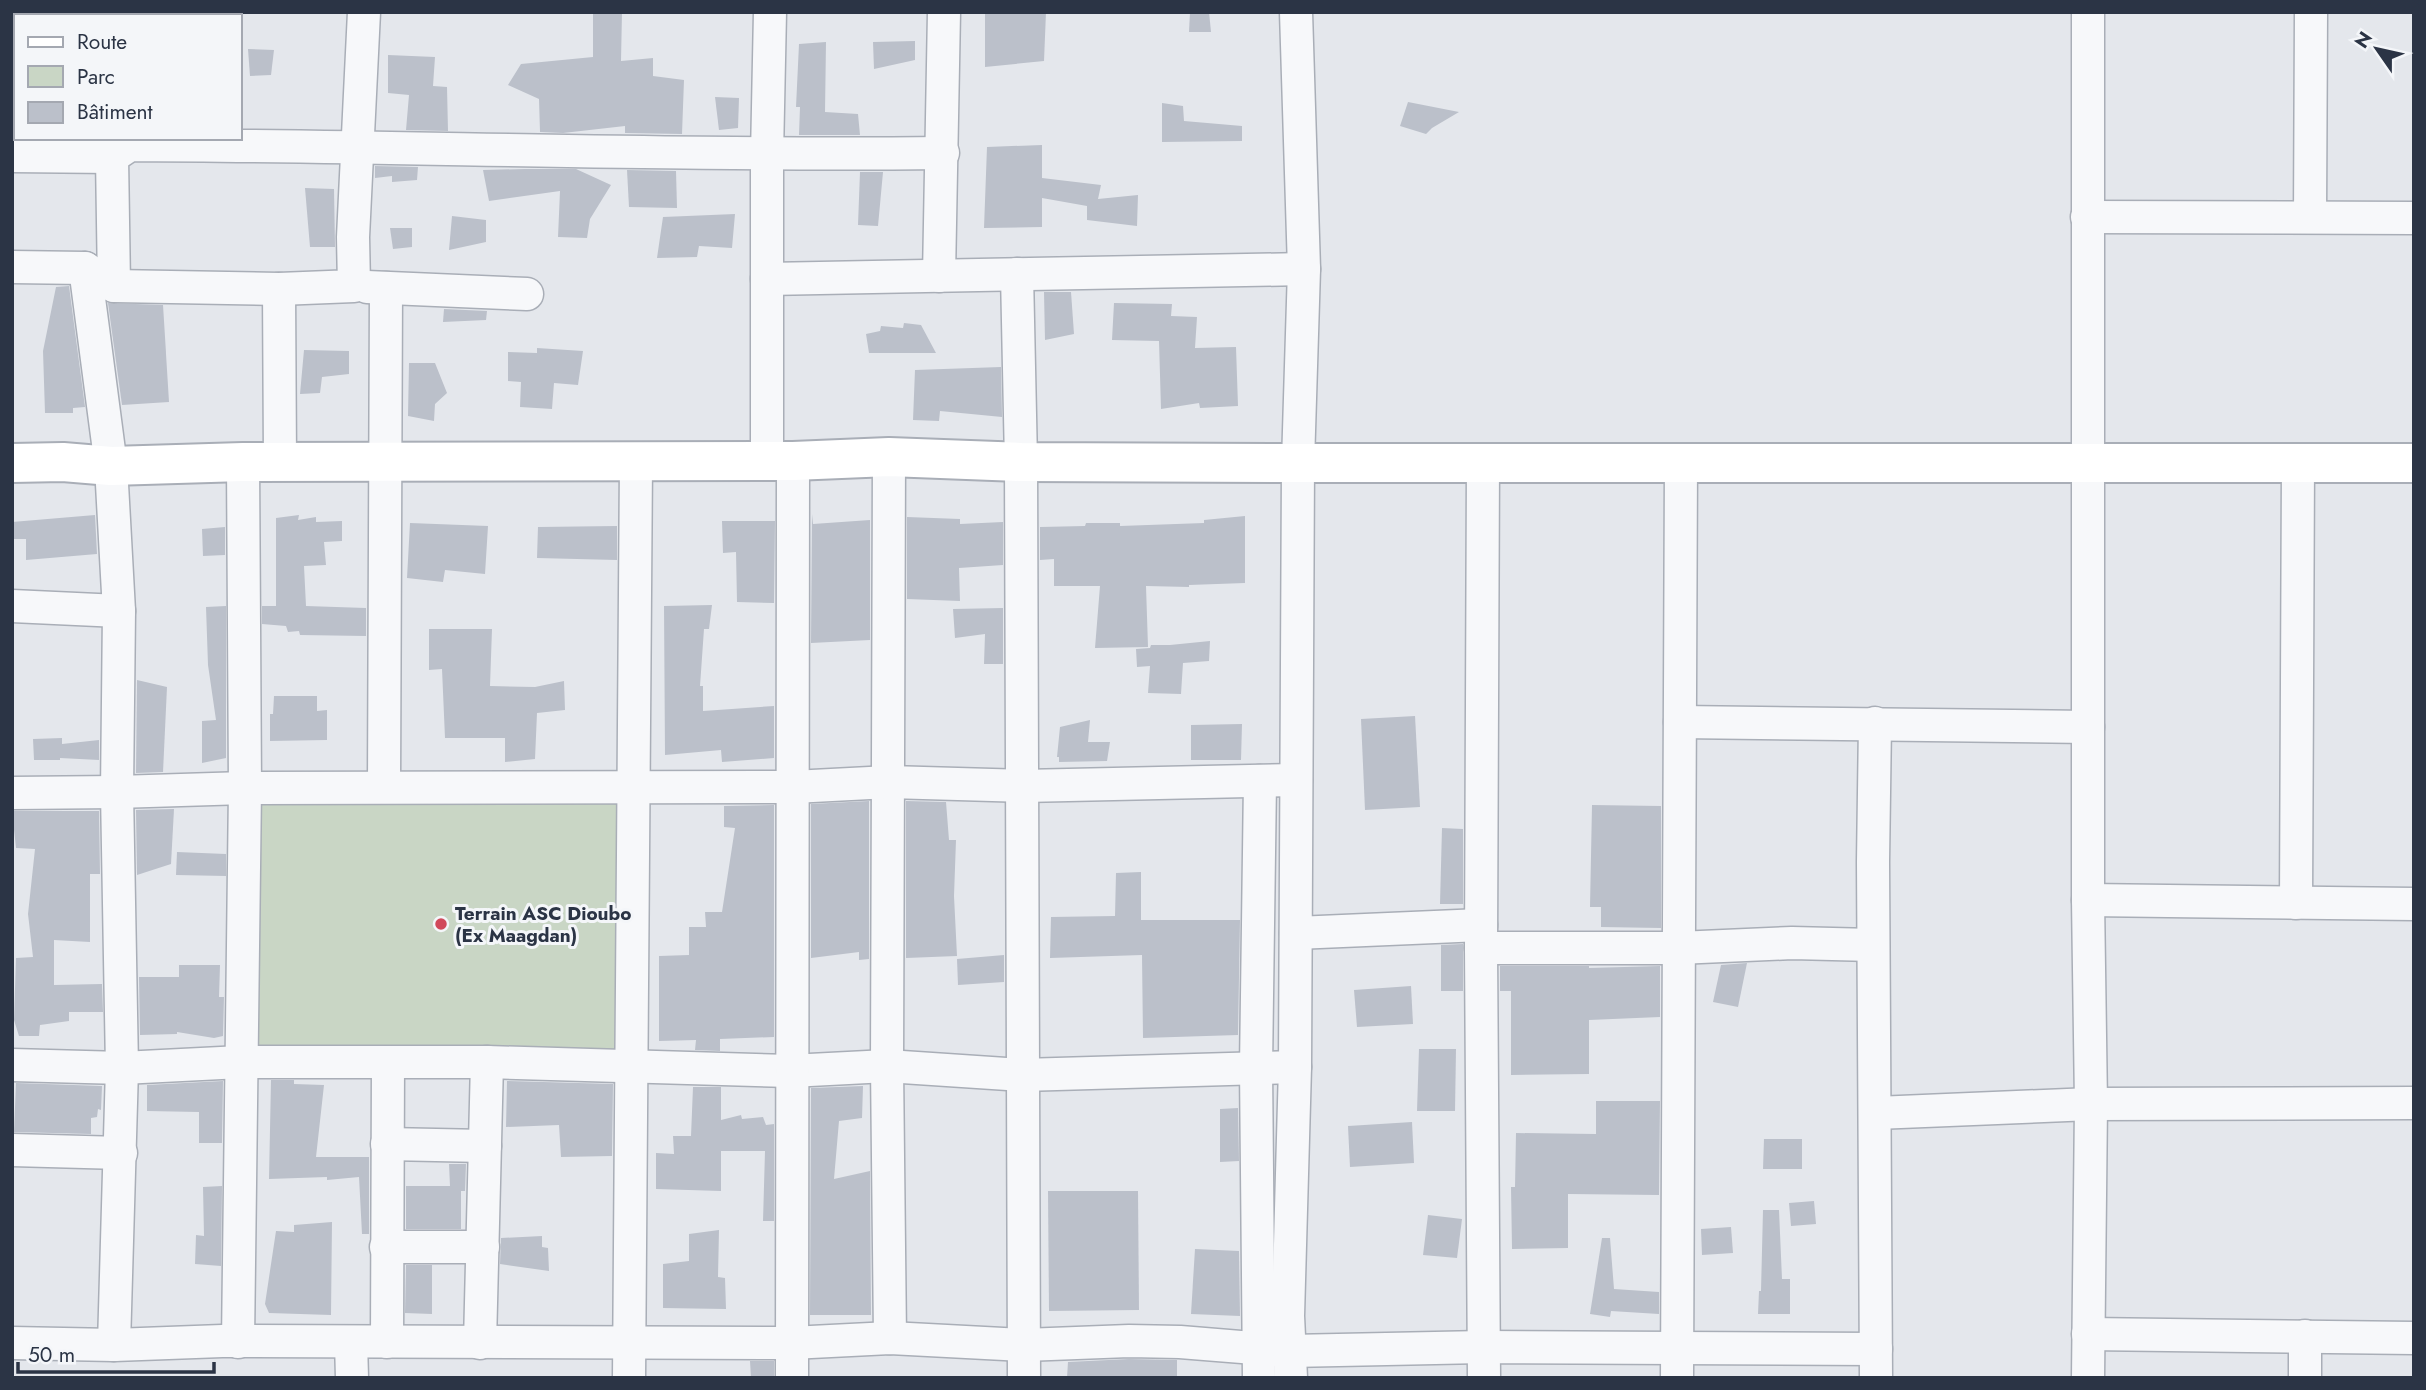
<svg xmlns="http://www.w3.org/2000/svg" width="2426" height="1390" font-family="Jost,sans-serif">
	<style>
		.green { fill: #c9d6c5 }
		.building { fill: #bbc0ca }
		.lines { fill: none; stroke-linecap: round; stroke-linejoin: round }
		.street-casing { stroke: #a9aeb7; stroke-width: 35 }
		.secondary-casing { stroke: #a9aeb7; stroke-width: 42 }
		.street { stroke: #f7f8fa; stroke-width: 32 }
		.secondary { stroke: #fff; stroke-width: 38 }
		.poi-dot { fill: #d1495b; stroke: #f4f6f9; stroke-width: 2.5 }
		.labels { text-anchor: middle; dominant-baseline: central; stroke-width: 6; stroke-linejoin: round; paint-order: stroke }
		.poi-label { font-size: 19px; font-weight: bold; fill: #2b3445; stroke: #f4f6f9; text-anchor: start }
	</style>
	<rect width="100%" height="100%" fill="#e4e7ec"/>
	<path class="green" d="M255,796H628L627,1052H254Z"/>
	<g class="building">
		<path d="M593,12H622L621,61L653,58V76L684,80L682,134L625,133V126L563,133L540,132L539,99L508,85L521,64L593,57Z"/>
		<path d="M985,12H1046L1044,61L985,67Z"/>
		<path d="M1190,12H1209L1211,32H1189Z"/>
		<path d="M915,41V60L874,69L873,42Z"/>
		<path d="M826,42L825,112L858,114L860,135H799L800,107H796L799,44Z"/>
		<path d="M248,49L274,50L271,75L250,76Z"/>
		<path d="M388,55L435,57L433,86L447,87L448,131L406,130L409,95L388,93Z"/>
		<path d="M715,97L739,98L738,128L719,130Z"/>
		<path d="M1408,102L1459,112L1432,128L1426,134L1400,126Z"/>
		<path d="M1162,103L1183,106L1184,121L1242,126V141L1162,142Z"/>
		<path d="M1042,145V178L1101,185L1098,199L1138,195L1137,226L1087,220V206L1042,198V227L984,228L987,147Z"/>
		<path d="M375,166L418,167L417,180L392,182V176L375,178Z"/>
		<path d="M525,169H576L611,185L590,219L587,238L558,237L560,191L489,201L483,170Z"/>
		<path d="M627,170L676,171L677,208L629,207Z"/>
		<path d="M860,172H883L878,226L858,225Z"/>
		<path d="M305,188L334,189L335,247H310Z"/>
		<path d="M735,214L732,248L699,246L697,257L657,258L663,217Z"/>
		<path d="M452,216L486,220V242L449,250Z"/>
		<path d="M390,228H412V247L393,249Z"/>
		<path d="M69,286L85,407L73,408V413H45L43,351L56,287Z"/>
		<path d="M1044,292H1071L1074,334L1045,340Z"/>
		<path d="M108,303L163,305L169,402L122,405Z"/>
		<path d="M1114,303L1172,304L1171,316L1197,317L1195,348L1236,347L1238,406L1200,408L1199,403L1161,409L1159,341L1112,340Z"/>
		<path d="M444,309L487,311L486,320L443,322Z"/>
		<path d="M904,323L921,325L936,353H869L866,334L880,331L881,326L903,328Z"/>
		<path d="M537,348L583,351L578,385L554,383L552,409L520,407L521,382L508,381V352L537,353Z"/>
		<path d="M304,350L349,351V374L322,377L320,393L300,394Z"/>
		<path d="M409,363H435L447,393L435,404L434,421L408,416Z"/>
		<path d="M1001,367L1002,417L940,411L939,421L913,420L915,370Z"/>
		<path d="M812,514L813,524L870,520V640L811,643Z"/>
		<path d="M95,515L97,554L26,560V539H12V522Z"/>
		<path d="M299,515L298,520L316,517V522L342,521V541L324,542L326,565L304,566L306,606L366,608V636L300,635L299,631L288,632L286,626L262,624V606H276V518Z"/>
		<path d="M1245,516V583L1189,585V587L1146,586L1148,647L1095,648L1100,586H1054V559L1040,560V527L1085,526L1086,523H1120V526L1204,523V520Z"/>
		<path d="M907,517L960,519V524L1003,522V565L959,568L960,601L907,599Z"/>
		<path d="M722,521H775L774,603L737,602L736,552L723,553Z"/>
		<path d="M410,523L488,526L485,574L445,570L443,582L407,578Z"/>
		<path d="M617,526V560L537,558L538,527Z"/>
		<path d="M225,527V555L203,556L202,529Z"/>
		<path d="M712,605L709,629H704L700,686H703V711L774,706V758L722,762L721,750L665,755L664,606Z"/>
		<path d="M226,606V758L202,763V721L216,720L208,665L206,607Z"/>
		<path d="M1003,608V664H984L985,634L955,638L953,609Z"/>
		<path d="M429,629H492L490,686L535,687L564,681L565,710L537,713L535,759L505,762V738H445L442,669L429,670Z"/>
		<path d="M1210,641L1209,661L1183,663L1181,694L1148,693L1150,666L1137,667L1136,649L1150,648L1151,645H1170Z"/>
		<path d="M137,680L167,687L163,772L136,773Z"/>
		<path d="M274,696H317V711L327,710V740L270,741V714H273Z"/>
		<path d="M1415,716L1420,807L1365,810L1361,719Z"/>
		<path d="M1090,720L1088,742H1110L1107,761L1059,762V757H1057L1060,727Z"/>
		<path d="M1242,724L1241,760H1191V725Z"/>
		<path d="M62,738V744L99,740V760L60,758V760H34L33,739Z"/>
		<path d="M869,801V959L859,960V952L811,958V804Z"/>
		<path d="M906,801L946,802L949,840H956L954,896L957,956L906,958Z"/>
		<path d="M774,805V1037L720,1039V1051L695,1050L696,1040L659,1041V956L689,955V927H706L705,912H722L735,828L724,827V806Z"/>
		<path d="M1592,805L1661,806V928L1601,927V907H1590Z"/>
		<path d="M174,809L171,864L137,875L136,810Z"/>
		<path d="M12,811H99L100,874H90V942L54,940V985L102,984L103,1012H69V1021L40,1025L39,1036H19L14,1020L16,958L33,957L28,914L35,849L16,848Z"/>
		<path d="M1442,828L1463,829V904H1440Z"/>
		<path d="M177,852L226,854V876L176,875Z"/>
		<path d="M1141,872V920H1240L1238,1035L1143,1038L1142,955L1050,958L1051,917L1115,916L1116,873Z"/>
		<path d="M1463,944V991H1441V945Z"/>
		<path d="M1004,955V982L958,985L957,959Z"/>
		<path d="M1747,963L1738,1007L1713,1002L1721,965Z"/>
		<path d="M179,965H220L219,997H224L223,1036L214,1038L177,1032V1034L140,1035L139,977H179Z"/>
		<path d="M1500,966H1589V968L1660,966V1017L1589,1020V1074L1511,1075V991H1500Z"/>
		<path d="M1411,986L1413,1024L1357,1027L1354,990Z"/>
		<path d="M1419,1049H1456L1455,1111H1417Z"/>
		<path d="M271,1080H294V1084L324,1085L316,1157H369V1234H362L359,1177L327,1180V1177L269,1179Z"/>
		<path d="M223,1081L222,1143H199V1112L147,1111V1085Z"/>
		<path d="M507,1081L613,1084L612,1156L561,1157L559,1125L506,1127Z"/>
		<path d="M16,1083L102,1086L101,1110L98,1109L97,1117L91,1118V1134L14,1132Z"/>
		<path d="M863,1086L862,1118L839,1121L834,1179L870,1171L871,1315H810L811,1088Z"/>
		<path d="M693,1087H721V1120L741,1115L742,1119L763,1117L766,1125L774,1124V1221H763L765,1151H721V1191L656,1189V1153L674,1154L673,1136H691Z"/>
		<path d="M1596,1101H1660L1659,1195L1568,1194V1248L1512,1249L1511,1187H1515L1516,1133L1596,1134Z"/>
		<path d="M1238,1108L1239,1161L1220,1162V1109Z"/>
		<path d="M1412,1122L1414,1163L1350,1167L1348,1126Z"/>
		<path d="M1764,1139H1802V1169H1763Z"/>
		<path d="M449,1164H466L465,1191H461V1229H406V1186H450Z"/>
		<path d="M222,1186L221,1266L195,1264L196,1235L204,1236L203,1187Z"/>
		<path d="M1048,1191H1138L1139,1310L1049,1311Z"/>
		<path d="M1814,1201L1816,1224L1791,1226L1789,1203Z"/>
		<path d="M1763,1210H1779L1782,1279H1790V1314H1758L1759,1291H1761Z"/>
		<path d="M1428,1215L1462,1219L1457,1258L1423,1255Z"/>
		<path d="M332,1222L331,1315L269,1313L265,1304L276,1231L294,1232V1225Z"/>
		<path d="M1731,1227L1733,1253L1702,1255L1701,1229Z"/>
		<path d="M719,1230L718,1277L725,1278L726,1309L663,1308V1264L689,1261V1234Z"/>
		<path d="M542,1236V1247L548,1248L549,1271L500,1264L501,1238Z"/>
		<path d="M1602,1238H1610L1614,1289L1659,1292V1314L1611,1311L1610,1317L1590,1314Z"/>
		<path d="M1195,1249L1239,1251L1240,1316L1191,1314Z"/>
		<path d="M406,1265H432V1314L405,1313Z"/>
		<path d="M1129,1359L1177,1360V1378H1067L1068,1362Z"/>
		<path d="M750,1361H774V1378H751Z"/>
	</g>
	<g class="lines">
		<g class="street-casing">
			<g id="street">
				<path d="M2088,12V900L2091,1104L2088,1378"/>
				<path d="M133,16V12"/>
				<path d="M12,156L112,157"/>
				<path d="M2087,217L2414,218"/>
				<path d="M2310,217L2311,12"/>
				<path d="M12,267L85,268L114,286L279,289L354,286L353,237L364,12"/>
				<path d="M85,268L111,466L119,611L117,792L122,1068L114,1345"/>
				<path d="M1017,274L1021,462L1024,1378"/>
				<path d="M939,276L944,12"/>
				<path d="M767,279L1304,269"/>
				<path d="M114,286L112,157L130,145C401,146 672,156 943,153"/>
				<path d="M367,287L527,294"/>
				<path d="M279,289L280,462"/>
				<path d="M889,457L887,1066L890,1338"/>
				<path d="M767,461V155L770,12"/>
				<path d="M1483,462L1481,948L1484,1378"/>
				<path d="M12,606L119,611"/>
				<path d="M1680,722L2088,727"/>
				<path d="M1875,723L1873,862L1876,1378"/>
				<path d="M384,787L386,288"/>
				<path d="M12,793L117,792L245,788L793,787L889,782L1023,786L1296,780"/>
				<path d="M2088,900L2414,904"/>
				<path d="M2296,903L2298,464"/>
				<path d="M1296,933L1481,925"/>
				<path d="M1481,948H1678L1792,943L1873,945"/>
				<path d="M12,1065L122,1068L241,1062H487L790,1071L887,1066L1022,1075L1295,1067"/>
				<path d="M1876,1113L2091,1104L2414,1103"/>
				<path d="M387,1144L485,1146"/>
				<path d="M12,1150L121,1153"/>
				<path d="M386,1247H483"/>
				<path d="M2088,1334L2414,1338"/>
				<path d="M238,1342L245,788L243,462"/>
				<path d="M351,1342L352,1378"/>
				<path d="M387,1342L388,1063"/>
				<path d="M12,1343L114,1345L222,1341L791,1343L890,1338L1024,1345L1129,1341L1180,1342L1290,1351L1483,1347L1876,1349"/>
				<path d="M480,1343L487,1062"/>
				<path d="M629,1378L636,462"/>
				<path d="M792,1378L793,461"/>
				<path d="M1259,1378L1256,1068L1260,781"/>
				<path d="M1291,1378L1288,1316L1295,1067L1298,463L1304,269L1296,12"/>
				<path d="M1677,1378L1681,463"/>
				<path d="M2305,1378V1336"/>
			</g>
		</g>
		<g class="secondary-casing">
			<path id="secondary" d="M12,463L63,462L111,466L243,462L793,461L889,457L1021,462L1298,463H2414"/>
		</g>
		<use href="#street" class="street"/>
		<use href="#secondary" class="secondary"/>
	</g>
	<circle class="poi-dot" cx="441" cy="924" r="7"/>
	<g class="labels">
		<g class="poi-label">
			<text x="455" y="913">Terrain ASC Dioubo<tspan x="455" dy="22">(Ex Maagdan)</tspan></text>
		</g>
	</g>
	<rect width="2426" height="1390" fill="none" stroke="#2b3445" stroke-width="28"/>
	<rect x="14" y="14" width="228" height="126" fill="#f4f6f9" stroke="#a4a8b1" stroke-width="2"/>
	<rect x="28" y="37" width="35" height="10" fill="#ffffff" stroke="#a4a8b1" stroke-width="2"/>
	<text x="77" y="49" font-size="21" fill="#2b3445">Route</text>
	<rect x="28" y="66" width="35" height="21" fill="#c9d6c5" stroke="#a4a8b1" stroke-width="2"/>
	<text x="77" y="84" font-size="21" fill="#2b3445">Parc</text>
	<rect x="28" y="102" width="35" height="21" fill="#bbc0ca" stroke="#a4a8b1" stroke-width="2"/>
	<text x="77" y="119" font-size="21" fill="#2b3445">Bâtiment</text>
	<g transform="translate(2377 49) rotate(304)" stroke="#f4f6f9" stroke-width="5" paint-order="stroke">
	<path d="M0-5L12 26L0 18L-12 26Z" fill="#2b3445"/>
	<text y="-10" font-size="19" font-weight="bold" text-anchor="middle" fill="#2b3445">N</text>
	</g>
	<path d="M18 1362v10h196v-10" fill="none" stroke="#2b3445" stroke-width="3.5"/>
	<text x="28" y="1362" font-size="21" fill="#2b3445" stroke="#f4f6f9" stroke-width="5" paint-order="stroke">50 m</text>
</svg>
